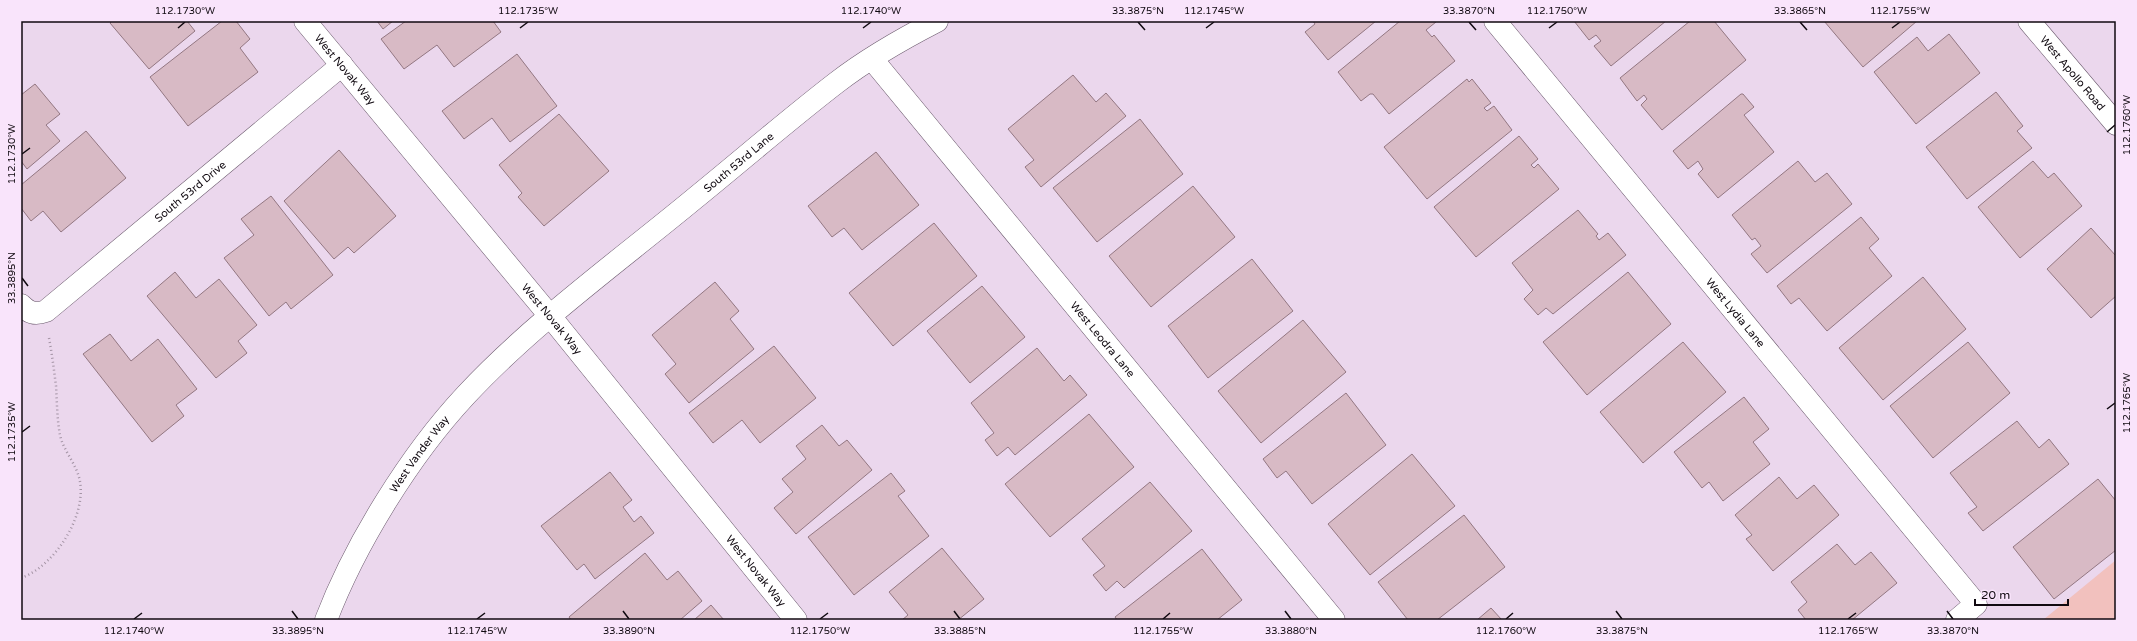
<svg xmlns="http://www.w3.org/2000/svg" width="2137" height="641" font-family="'Varela Round',sans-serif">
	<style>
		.green { fill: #f2c1be }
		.building { fill: #d8bac5; stroke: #937782 }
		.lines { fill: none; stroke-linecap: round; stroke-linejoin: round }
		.street-casing { stroke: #6a596c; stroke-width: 23 }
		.secondary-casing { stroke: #6a596c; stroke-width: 23 }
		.path { stroke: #a494a5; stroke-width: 2.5; stroke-dasharray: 1 3; stroke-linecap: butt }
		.street { stroke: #fff; stroke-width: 22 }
		.secondary { stroke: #fff; stroke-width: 22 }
		.ticks { fill: none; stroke: #100910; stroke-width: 1.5 }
		.labels { text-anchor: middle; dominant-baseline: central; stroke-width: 3.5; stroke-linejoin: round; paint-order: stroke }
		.street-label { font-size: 11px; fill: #100910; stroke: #f9e4fb }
		.neatline { fill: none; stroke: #100910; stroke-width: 1.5 }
		.ticks-label { font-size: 10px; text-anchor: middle; fill: #100910 }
	</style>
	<rect width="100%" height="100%" fill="#ebd7ed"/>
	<path class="green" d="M2116,560V620H2043Z"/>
	<g class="building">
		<path d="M112,21H187L195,31L149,69L110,23Z"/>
		<path d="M222,21H236L250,39L240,48L258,72L188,126L150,77Z"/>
		<path d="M377,21H393L383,29Z"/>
		<path d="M406,21H493L501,32L454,67L437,45L404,69L381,39Z"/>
		<path d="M1313,21H1376L1328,60L1305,32L1315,24Z"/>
		<path d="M1400,21H1435L1436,22L1426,30L1432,37L1434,35L1455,61L1389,114L1373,94H1370L1361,101L1338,72Z"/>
		<path d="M1574,21H1666L1611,66L1594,46L1601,41L1596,35L1589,40Z"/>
		<path d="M1690,21H1714L1746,60L1662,130L1641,105L1647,99L1644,95L1637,101L1620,78Z"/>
		<path d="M1824,21H1917L1863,67Z"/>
		<path d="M1949,34L1980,73L1916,124L1874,72L1917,37L1928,51Z"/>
		<path d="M517,54L557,106L510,142L492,118L464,139L442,111Z"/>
		<path d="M1073,75L1096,102L1106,93L1126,116L1041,187L1025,167L1034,160L1008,129Z"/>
		<path d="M1467,79L1469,82L1472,79L1491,103L1484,108L1487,111L1494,106L1512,130L1427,199L1384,147Z"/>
		<path d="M35,84L60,114L46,125L60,141L27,169L21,161V95Z"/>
		<path d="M1996,92L2023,126L2017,131L2032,148L1967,199L1926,147Z"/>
		<path d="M1741,94H1743L1754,107L1744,115L1774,152L1718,198L1698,174L1703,169L1698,161L1688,169L1673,151Z"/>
		<path d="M559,114L609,171L544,226L518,197L522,193L499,165Z"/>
		<path d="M1140,119L1183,174L1097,242L1053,188Z"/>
		<path d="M86,131L126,178L61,232L43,211L31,221L21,208V185Z"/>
		<path d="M1519,136L1538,159L1531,165L1534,168L1538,164L1559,189L1476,257L1434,207Z"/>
		<path d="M339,150L396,216L354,253L348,247L334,259L284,201Z"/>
		<path d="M876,152L919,205L862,250L844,228L832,237L808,206Z"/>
		<path d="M1798,161L1815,182L1827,173L1852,204L1767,273L1751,254L1761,246L1755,238L1752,240L1732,215Z"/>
		<path d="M2033,161L2048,178L2054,173L2082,206L2020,258L1978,207Z"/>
		<path d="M1193,186L1235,237L1151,307L1109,256Z"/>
		<path d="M271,196L333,275L291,309L286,302L269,316L224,258L254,235L241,219Z"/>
		<path d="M1578,210L1598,234L1596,236L1599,240L1608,233L1626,255L1553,314L1546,308L1538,315L1524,299L1533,290L1512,263Z"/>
		<path d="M1861,217L1879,239L1869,248L1892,276L1827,331L1799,298L1791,304L1777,286Z"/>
		<path d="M934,223L977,276L893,346L849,293Z"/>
		<path d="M2091,228L2116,256V296L2091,318L2047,269Z"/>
		<path d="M1252,259L1293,311L1208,378L1168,326Z"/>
		<path d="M175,272L196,298L219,279L257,325L238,341L247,353L216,378L147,296Z"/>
		<path d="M1628,272L1671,324L1587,395L1543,342Z"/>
		<path d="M1923,277L1966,329L1883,400L1839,348Z"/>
		<path d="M715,282L739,311L730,319L754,349L689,403L665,374L676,364L652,335Z"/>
		<path d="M982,286L1025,337L970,383L927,331Z"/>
		<path d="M1303,320L1346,372L1261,443L1218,391Z"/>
		<path d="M110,334L131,361L158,339L197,389L176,405L184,416L152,442L83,354Z"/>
		<path d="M1683,342L1726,392L1643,463L1600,412Z"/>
		<path d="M1968,342L2010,393L1933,458L1890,406Z"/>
		<path d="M774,346L816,398L760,443L742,420L713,443L689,413Z"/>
		<path d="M1037,348L1064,381L1070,375L1087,395L1015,455L1008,447L997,456L985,440L994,433L971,403Z"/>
		<path d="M1346,393L1386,445L1312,504L1286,471L1277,478L1263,459Z"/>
		<path d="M1744,397L1769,429L1753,442L1770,464L1723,501L1709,482L1702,488L1674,452Z"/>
		<path d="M1089,414L1134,467L1050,537L1005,484Z"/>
		<path d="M2017,421L2039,448L2049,439L2069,464L1983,531L1968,513L1977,507L1950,473Z"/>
		<path d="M822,425L839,446L847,440L872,470L796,534L774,508L793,492L782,479L806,459L796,446Z"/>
		<path d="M1412,454L1455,506L1370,575L1328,524Z"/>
		<path d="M610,472L632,500L623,507L634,522L641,516L654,533L595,579L584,564L577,570L541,526Z"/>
		<path d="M891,473L905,491L898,496L929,536L854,595L808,537Z"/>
		<path d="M1779,477L1797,499L1814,485L1839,515L1773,571L1746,539L1752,535L1735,515Z"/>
		<path d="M2098,479L2116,501V550L2054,599L2013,547Z"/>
		<path d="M1150,482L1192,531L1124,588L1117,581L1106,591L1093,575L1105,566L1082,539Z"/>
		<path d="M1464,515L1505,567L1437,620H1408L1378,582Z"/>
		<path d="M1837,544L1855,565L1871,552L1897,583L1852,620H1806L1798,610L1807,602L1791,582Z"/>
		<path d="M942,548L984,599L958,620H902L908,615L889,592Z"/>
		<path d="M1202,549L1242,600L1217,620H1117L1115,617Z"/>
		<path d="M645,553L667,580L678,571L702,601L680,620H571L569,617Z"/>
		<path d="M711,605L724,620H694Z"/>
		<path d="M1491,608L1502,620H1477Z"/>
	</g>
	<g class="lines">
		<g class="street-casing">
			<g id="street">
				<path id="s1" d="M305,21L550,316L796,620"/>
				<path id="s2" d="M1495,21L1976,604L1957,620"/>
				<path id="s3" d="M2029,21L2116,124"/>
				<path id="s4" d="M872,59L1334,620"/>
				<path id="s5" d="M21,305C29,313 35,315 46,311L342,65"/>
			</g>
		</g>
		<g class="secondary-casing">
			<g id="secondary">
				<path id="s6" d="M326,620C355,544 410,455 466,395C532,324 619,261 694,199C742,160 788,120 836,83C867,59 902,39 937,21"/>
			</g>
		</g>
		<path class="path" d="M21,578C56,566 91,510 78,474C73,460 63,449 60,435C57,419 57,402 56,386C54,370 52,354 49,338"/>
		<use href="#street" class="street"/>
		<use href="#secondary" class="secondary"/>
	</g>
	<path class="ticks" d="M1138,22L1145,30M1469,22L1476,30M1800,22L1807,30M178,28L185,22M520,28L528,22M863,28L871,22M1206,28L1214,22M1549,28L1557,22M1892,28L1900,22M2107,132L2115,125M22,154L30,148M22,278L28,286M2107,409L2115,403M22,432L30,426M292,611L298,619M623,611L629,619M954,611L960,619M1285,611L1291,619M1616,611L1622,619M1947,611L1953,619M134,619L142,613M477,619L485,613M820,619L828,613M1163,619L1170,613M1506,619L1513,613M1848,619L1856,613"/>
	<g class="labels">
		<g class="street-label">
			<text stroke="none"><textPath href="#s1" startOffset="63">West Novak Way</textPath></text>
			<text stroke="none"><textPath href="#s3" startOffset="68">West Apollo Road</textPath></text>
			<text stroke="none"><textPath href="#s6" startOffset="625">South 53rd Lane</textPath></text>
			<text stroke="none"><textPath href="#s5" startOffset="215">South 53rd Drive</textPath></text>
			<text stroke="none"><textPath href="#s2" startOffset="378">West Lydia Lane</textPath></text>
			<text stroke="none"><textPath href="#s1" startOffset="387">West Novak Way</textPath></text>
			<text stroke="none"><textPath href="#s4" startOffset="363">West Leodra Lane</textPath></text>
			<text stroke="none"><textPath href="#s6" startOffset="191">West Vander Way</textPath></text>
			<text stroke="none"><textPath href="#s1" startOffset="711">West Novak Way</textPath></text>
		</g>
	</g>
	<rect width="2137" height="641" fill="none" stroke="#f9e4fb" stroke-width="44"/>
	<path d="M1975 599v6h93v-6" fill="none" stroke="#100910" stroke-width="2"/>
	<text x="1981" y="599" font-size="12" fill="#100910" stroke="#f9e4fb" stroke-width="3" paint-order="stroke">20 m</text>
	<rect x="22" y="22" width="2093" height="597" class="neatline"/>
	<g class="ticks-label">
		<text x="185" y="14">112.1730°W</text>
		<text x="528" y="14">112.1735°W</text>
		<text x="871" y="14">112.1740°W</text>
		<text x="1138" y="14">33.3875°N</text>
		<text x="1214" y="14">112.1745°W</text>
		<text x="1469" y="14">33.3870°N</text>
		<text x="1557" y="14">112.1750°W</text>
		<text x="1800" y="14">33.3865°N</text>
		<text x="1900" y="14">112.1755°W</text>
		<text transform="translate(2126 125) rotate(-90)" y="4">112.1760°W</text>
		<text transform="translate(11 154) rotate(-90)" y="4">112.1730°W</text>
		<text transform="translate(11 278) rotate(-90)" y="4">33.3895°N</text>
		<text transform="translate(2126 403) rotate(-90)" y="4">112.1765°W</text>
		<text transform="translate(11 432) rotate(-90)" y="4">112.1735°W</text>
		<text x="134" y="634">112.1740°W</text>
		<text x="298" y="634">33.3895°N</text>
		<text x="477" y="634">112.1745°W</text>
		<text x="629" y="634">33.3890°N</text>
		<text x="820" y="634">112.1750°W</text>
		<text x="960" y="634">33.3885°N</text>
		<text x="1163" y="634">112.1755°W</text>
		<text x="1291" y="634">33.3880°N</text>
		<text x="1506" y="634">112.1760°W</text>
		<text x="1622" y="634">33.3875°N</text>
		<text x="1848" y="634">112.1765°W</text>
		<text x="1953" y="634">33.3870°N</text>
	</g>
</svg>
